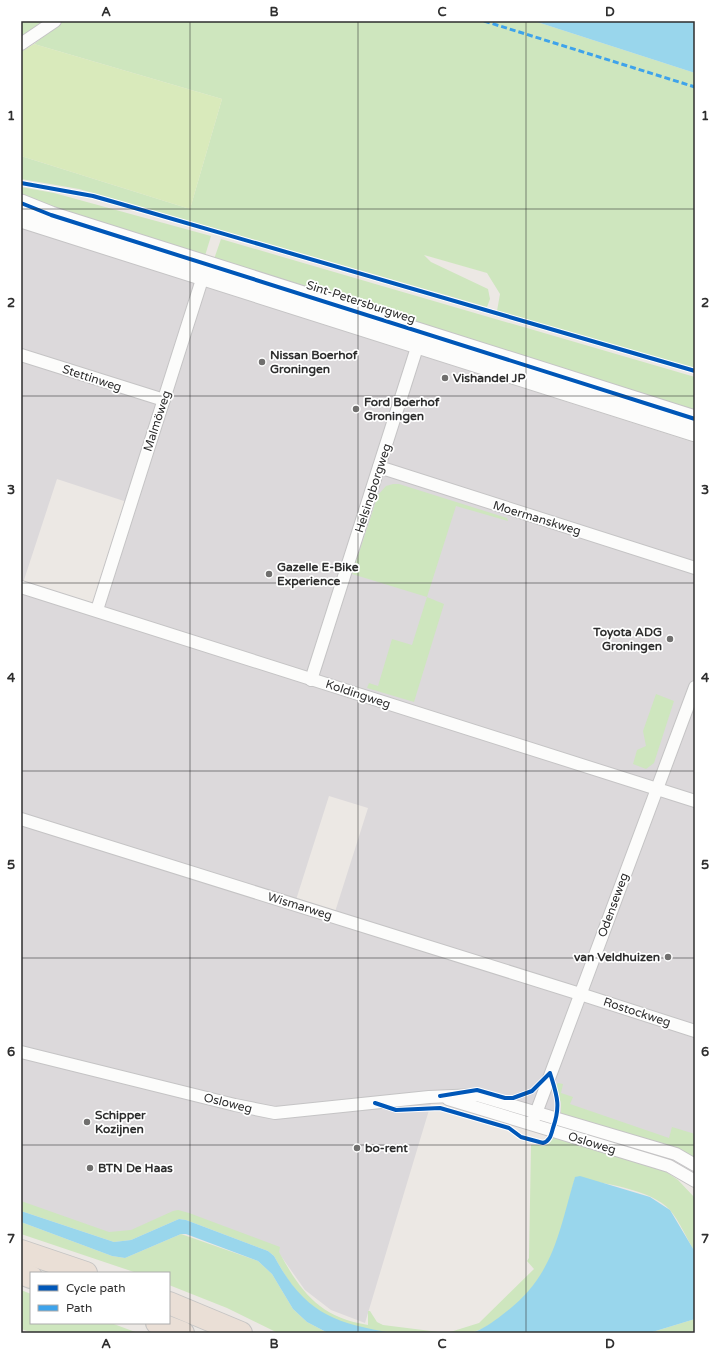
<svg xmlns="http://www.w3.org/2000/svg" width="716" height="1354" font-family="'Varela Round',sans-serif">
	<style>
		.industrial { fill: #dcd9db; fill-rule: evenodd }
		.green { fill: #cee6be }
		.pitch { fill: #d9eabb }
		.water { fill: #99d6ec }
		.lines { fill: none; stroke-linecap: round; stroke-linejoin: round }
		.street-casing { stroke: #c5c4c5; stroke-width: 14 }
		.secondary-casing { stroke: #c5c4c5; stroke-width: 19 }
		.highway-casing { stroke: #c6c5c4; stroke-width: 24 }
		.street { stroke: #fcfcfb; stroke-width: 12 }
		.secondary { stroke: #fcfcfb; stroke-width: 17 }
		.highway { stroke: #eadfd6; stroke-width: 22 }
		.quiet { stroke: #3ea3eb; stroke-width: 3; stroke-dasharray: 6 3; stroke-linecap: butt }
		.cycleway-casing { stroke: #fff; stroke-width: 6 }
		.cycleway { stroke: #0057b8; stroke-width: 4 }
		.grid { fill: none; stroke: #2e2e2e; stroke-width: 1; stroke-opacity: 0.55 }
		.poi-dot { fill: #706f6e; stroke: #fff; stroke-width: 1.5 }
		.labels { text-anchor: middle; dominant-baseline: central; stroke-width: 3.5; stroke-linejoin: round; paint-order: stroke }
		.street-label { font-size: 12px; fill: #2e2e2e; stroke: #fff }
		.poi-label { font-size: 12px; font-weight: bold; fill: #2e2e2e; stroke: #fff; text-anchor: start }
		.neatline { fill: none; stroke: #2e2e2e; stroke-width: 1.5 }
		.grid-label { font-size: 13px; text-anchor: middle; font-weight: bold; fill: #2e2e2e }
	</style>
	<rect width="100%" height="100%" fill="#ece8e4"/>
	<path class="industrial" d="M21,228L695,443V1165L687,1174L473,1103L432,1100L365,1323L331,1310L305,1290L276,1249L183,1212L114,1237L21,1204ZM57,479L130,503L96,606L23,583ZM329,796L368,808L334,915L295,903Z"/>
	<g class="green">
		<path d="M21,21H46L21,40Z"/>
		<path d="M63,21H534L695,73V369L497,311L500,294L487,273L424,255L431,262L488,289L490,299L487,307L79,189L21,179V156L190,209L222,99L34,44Z"/>
		<path d="M21,187L54,193L211,236L204,259L21,198Z"/>
		<path d="M221,239L695,377V411L213,262Z"/>
		<path d="M393,484H399L507,518L508,521L456,506L427,597L444,604L414,702L367,688L369,683L378,686L392,639L412,645L427,597L352,574L378,495L386,486Z"/>
		<path d="M656,694L674,701L654,763L646,769L633,764L637,750L646,746L643,731Z"/>
		<path d="M558,1083L563,1084L561,1093L573,1097L570,1104L669,1138L672,1127L695,1134V1161L561,1114V1103L556,1085Z"/>
		<path d="M555,1137L665,1171L678,1180L695,1198V1252C687,1239 680,1222 670,1210C651,1189 602,1183 575,1178C565,1213 558,1255 535,1285C520,1303 496,1325 473,1332C465,1335 452,1333 443,1333C402,1333 356,1335 319,1312C299,1299 285,1276 274,1256L268,1251L186,1220L179,1219L131,1240L114,1242L21,1211V1201L109,1232L131,1230L173,1211L178,1210L189,1213L280,1247L279,1252C301,1292 319,1317 368,1325V1311H370L377,1322L383,1325L447,1333L479,1323L534,1269L527,1261L529,1258L531,1145H543Z"/>
		<path d="M21,1222L112,1256L125,1258L181,1234L258,1261L272,1274L293,1309L307,1322L328,1333H278L227,1308L169,1285V1273H137L21,1234Z"/>
		<path d="M21,1290L31,1294V1323H111L138,1333H34L21,1329Z"/>
		<path d="M695,1319V1330L688,1333H649Z"/>
	</g>
	<path class="pitch" d="M34,44L222,99L190,209L21,156V52Z"/>
	<g class="water">
		<path d="M534,21H695V73Z"/>
		<path d="M580,1176L650,1197L670,1210L695,1252V1319L649,1333H471C482,1330 493,1322 502,1315C554,1277 558,1234 575,1177Z"/>
		<path d="M21,1211L114,1242L131,1240L179,1219L186,1220L268,1251L274,1256C304,1312 332,1323 393,1333H328L307,1322L293,1309L272,1274L258,1261L186,1234H181L125,1258L112,1256L21,1222Z"/>
	</g>
	<g class="lines">
		<g class="street-casing">
			<g id="street">
				<path d="M21,44L55,21"/>
				<path d="M21,355L164,400"/>
				<path d="M379,467L695,568"/>
				<path d="M21,587L695,801"/>
				<path d="M97,610L205,270"/>
				<path d="M311,680L420,338"/>
				<path d="M21,819L580,994L695,1031"/>
				<path d="M21,1052L235,1105L275,1113L429,1097L477,1095L676,1154L695,1165"/>
				<path d="M448,1099L656,1162L669,1166L695,1181"/>
				<path d="M532,1124L695,687"/>
			</g>
		</g>
		<g class="secondary-casing">
			<g id="secondary">
				<path d="M21,203L51,215L695,419"/>
				<path d="M21,219L695,433"/>
			</g>
		</g>
		<g class="highway-casing">
			<g id="highway">
				<path d="M21,1251L86,1273"/>
				<path d="M21,1273L31,1277"/>
				<path d="M169,1303L241,1333"/>
				<path d="M157,1323L183,1333"/>
			</g>
		</g>
		<use href="#street" class="street"/>
		<use href="#secondary" class="secondary"/>
		<use href="#highway" class="highway"/>
		<path class="quiet" d="M484,21L695,87"/>
		<g class="cycleway-casing">
			<g id="cycleway">
				<path d="M21,183L93,196L121,204L695,371"/>
				<path d="M21,203L51,215L695,419"/>
				<path d="M375,1103L396,1110L440,1108L509,1128L521,1137L543,1143C550,1141 551,1135 553,1128C561,1105 557,1096 550,1073L532,1091L513,1098H505L477,1090L440,1096"/>
			</g>
		</g>
		<use href="#cycleway" class="cycleway"/>
	</g>
	<path class="grid" d="M190,21V1333M358,21V1333M526,21V1333M21,209H695M21,396H695M21,583H695M21,771H695M21,958H695M21,1145H695"/>
	<g class="poi-dot">
		<circle cx="262" cy="362" r="4"/>
		<circle cx="445" cy="378" r="4"/>
		<circle cx="356" cy="409" r="4"/>
		<circle cx="269" cy="574" r="4"/>
		<circle cx="670" cy="639" r="4"/>
		<circle cx="668" cy="957" r="4"/>
		<circle cx="87" cy="1122" r="4"/>
		<circle cx="357" cy="1148" r="4"/>
		<circle cx="90" cy="1168" r="4"/>
	</g>
	<g class="labels">
		<g class="street-label">
			<text transform="translate(361 302) rotate(18)">Sint-Petersburgweg</text>
			<text transform="translate(92 378) rotate(18)">Stettinweg</text>
			<text transform="translate(157 421) rotate(-72)">Malmöweg</text>
			<text transform="translate(373 488) rotate(-72)">Helsingborgweg</text>
			<text transform="translate(537 518) rotate(17)">Moermanskweg</text>
			<text transform="translate(358 694) rotate(18)">Koldingweg</text>
			<text transform="translate(613 905) rotate(-70)">Odenseweg</text>
			<text transform="translate(300 906) rotate(17)">Wismarweg</text>
			<text transform="translate(637 1012) rotate(18)">Rostockweg</text>
			<text transform="translate(228 1103) rotate(14)">Osloweg</text>
			<text transform="translate(592 1143) rotate(17)">Osloweg</text>
		</g>
		<g class="poi-label">
			<text x="270" y="355">Nissan Boerhof<tspan x="270" dy="14">Groningen</tspan></text>
			<text x="453" y="378">Vishandel JP</text>
			<text x="364" y="402">Ford Boerhof<tspan x="364" dy="14">Groningen</tspan></text>
			<text x="277" y="567">Gazelle E-Bike<tspan x="277" dy="14">Experience</tspan></text>
			<text x="662" y="632" text-anchor="end">Toyota ADG<tspan x="662" dy="14">Groningen</tspan></text>
			<text x="660" y="957" text-anchor="end">van Veldhuizen</text>
			<text x="95" y="1115">Schipper<tspan x="95" dy="14">Kozijnen</tspan></text>
			<text x="365" y="1148">bo-rent</text>
			<text x="98" y="1168">BTN De Haas</text>
		</g>
	</g>
	<rect width="716" height="1354" fill="none" stroke="#ffffff" stroke-width="44"/>
	<rect x="30" y="1272" width="140" height="52" fill="#ffffff" stroke="#ababab"/>
	<rect x="38" y="1285" width="20" height="6" fill="#0057b8" stroke="#ababab"/>
	<text x="66" y="1292" font-size="12" fill="#2e2e2e">Cycle path</text>
	<rect x="38" y="1305" width="20" height="6" fill="#3ea3eb" stroke="#ababab"/>
	<text x="66" y="1312" font-size="12" fill="#2e2e2e">Path</text>
	<rect x="22" y="22" width="672" height="1310" class="neatline"/>
	<g class="grid-label">
		<text x="106" y="16">A</text>
		<text x="274" y="16">B</text>
		<text x="442" y="16">C</text>
		<text x="610" y="16">D</text>
		<text x="11" y="120">1</text>
		<text x="705" y="120">1</text>
		<text x="11" y="307">2</text>
		<text x="705" y="307">2</text>
		<text x="11" y="494">3</text>
		<text x="705" y="494">3</text>
		<text x="11" y="682">4</text>
		<text x="705" y="682">4</text>
		<text x="11" y="869">5</text>
		<text x="705" y="869">5</text>
		<text x="11" y="1056">6</text>
		<text x="705" y="1056">6</text>
		<text x="11" y="1243">7</text>
		<text x="705" y="1243">7</text>
		<text x="106" y="1348">A</text>
		<text x="274" y="1348">B</text>
		<text x="442" y="1348">C</text>
		<text x="610" y="1348">D</text>
	</g>
</svg>
